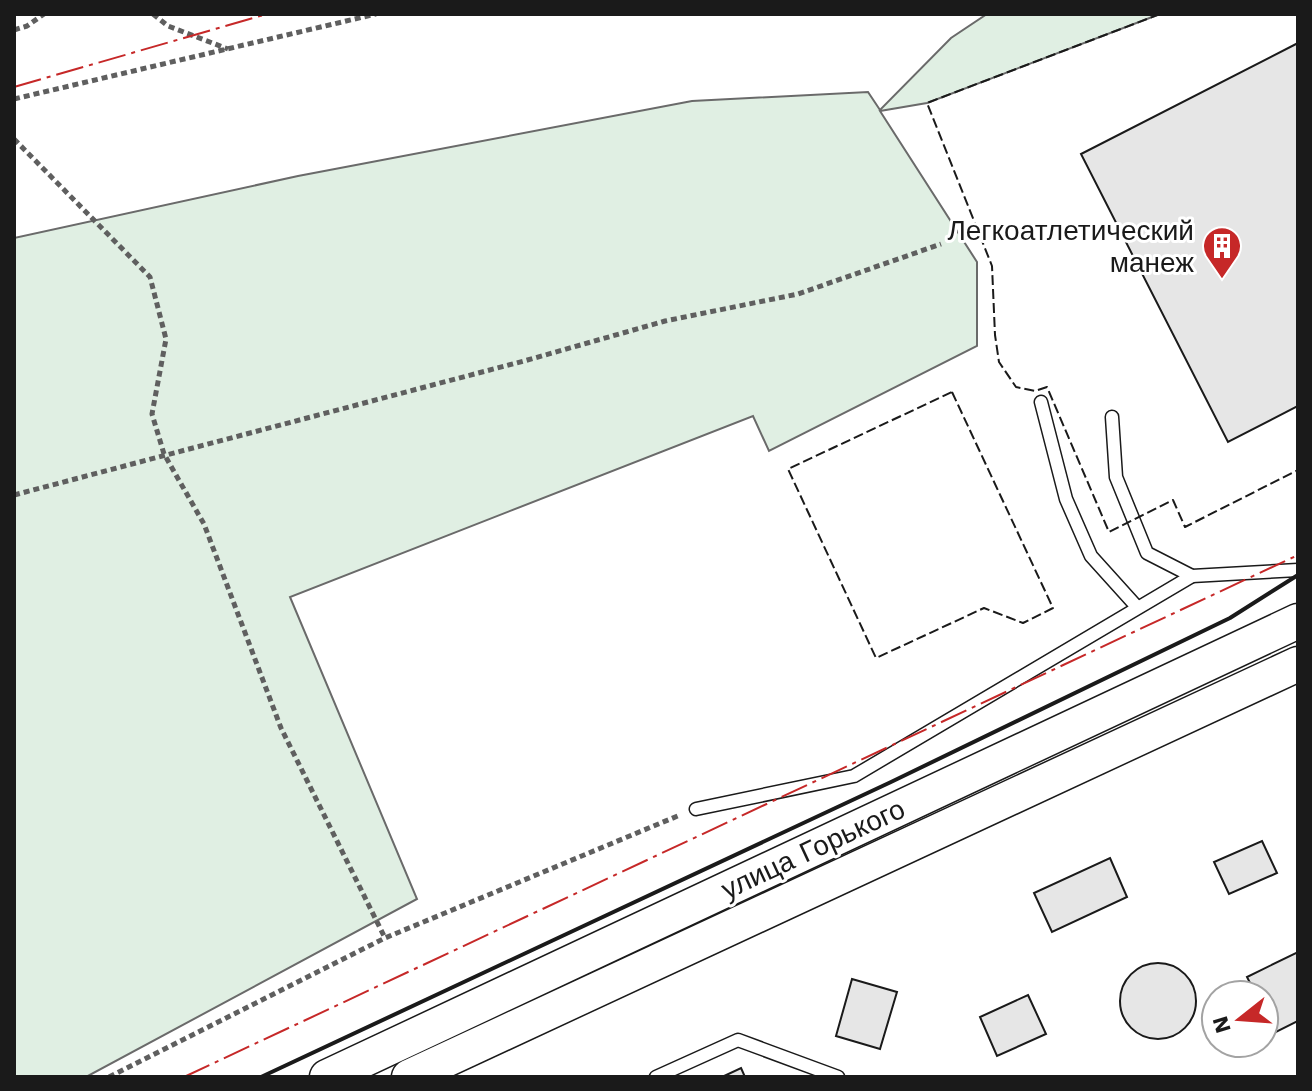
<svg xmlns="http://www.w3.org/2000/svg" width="1312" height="1091" font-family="'Work Sans',sans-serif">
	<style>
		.green { fill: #e0efe3; stroke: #6a6a6a; stroke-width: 2 }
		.building { fill: #e6e6e6; stroke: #1a1a1a; stroke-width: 2 }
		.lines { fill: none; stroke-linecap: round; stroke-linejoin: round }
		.service-casing { stroke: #1a1a1a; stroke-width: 15 }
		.secondary-casing { stroke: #1a1a1a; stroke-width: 37 }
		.path { stroke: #5f5f5f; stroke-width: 5; stroke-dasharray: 6 4; stroke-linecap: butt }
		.service { stroke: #fff; stroke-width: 12 }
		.secondary { stroke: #fff; stroke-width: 34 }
		.fence { stroke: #1a1a1a; stroke-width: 2; stroke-dasharray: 10 4; stroke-linecap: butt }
		.wall { stroke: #1a1a1a; stroke-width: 4 }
		.power { stroke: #c62828; stroke-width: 2; stroke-dasharray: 28 6 4 6; stroke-linecap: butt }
		.labels { text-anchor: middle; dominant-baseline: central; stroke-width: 6; stroke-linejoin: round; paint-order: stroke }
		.poi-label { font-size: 28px; fill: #1a1a1a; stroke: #fff; text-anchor: end }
		.street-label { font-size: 28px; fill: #1a1a1a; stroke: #fff }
	</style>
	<rect width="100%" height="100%" fill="#fff"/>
	<path class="green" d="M987,14H1160L927,103L880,111L977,262V346L769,451L753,416L290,597L417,899L86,1077H14V238L298,176L692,101L868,92L880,110L951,38Z"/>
	<g class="building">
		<path d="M1298,43V406L1228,442L1081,154Z"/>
		<path d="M1262,841L1277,873L1229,894L1214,862Z"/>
		<path d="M1110,858L1127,897L1052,932L1034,893Z"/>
		<path d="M1298,952V1021L1274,1033L1264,1012V995H1256L1247,977Z"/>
		<circle cx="1158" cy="1001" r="38"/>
		<path d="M852,979L897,992L880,1049L836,1036Z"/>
		<path d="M1028,995L1046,1034L997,1056L980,1017Z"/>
		<path d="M741,1068L745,1077H722Z"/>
	</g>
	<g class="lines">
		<g class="service-casing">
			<g id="service">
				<path d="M1041,402L1066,499L1091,556L1137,607"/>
				<path d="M1112,417L1116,477L1147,553L1192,576L1298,570"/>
				<path d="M696,809L854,776L1192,576"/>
				<path d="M656,1077L738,1040L838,1077"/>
			</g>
		</g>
		<g class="secondary-casing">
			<g id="secondary">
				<path d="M327,1077L1298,621"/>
				<path d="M409,1077L1298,664"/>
			</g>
		</g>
		<g class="path">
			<path d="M153,14L168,26L228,49"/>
			<path d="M14,30L27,26L44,14"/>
			<path d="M14,99L376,14"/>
			<path d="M14,139L150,277L166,339L152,414L164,454L204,524L281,728L385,938"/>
			<path d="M14,495L524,361L665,321L798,294L941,244"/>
			<path d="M109,1077L385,938L680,815"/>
		</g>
		<use href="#service" class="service"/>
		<use href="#secondary" class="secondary"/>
		<g class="fence">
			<path d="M1160,14L927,103L992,266L995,335L999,362L1016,387L1035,391L1047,387L1109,532L1173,500L1185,527L1298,470"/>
			<path d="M952,392L1053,608L1023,623L984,608L876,658L788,469Z"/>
		</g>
		<path class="wall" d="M261,1077L891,782L1230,618L1298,575"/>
		<g class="power">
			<path d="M14,87L267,14"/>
			<path d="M184,1077L1298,555"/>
		</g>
	</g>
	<defs>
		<g id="building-pin" transform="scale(2)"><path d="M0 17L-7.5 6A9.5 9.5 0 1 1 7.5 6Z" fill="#c62828" stroke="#fff"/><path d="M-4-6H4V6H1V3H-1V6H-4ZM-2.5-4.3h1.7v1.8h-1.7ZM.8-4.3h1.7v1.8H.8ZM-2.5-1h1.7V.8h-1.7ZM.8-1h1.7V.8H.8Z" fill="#fff"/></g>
	</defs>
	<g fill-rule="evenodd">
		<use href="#building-pin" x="1222" y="246"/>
	</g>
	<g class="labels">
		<g class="poi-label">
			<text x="1194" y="230">Легкоатлетический<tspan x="1194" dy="32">манеж</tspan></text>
		</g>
		<g class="street-label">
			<text transform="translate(813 849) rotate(-25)">улица Горького</text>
		</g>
	</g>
	<rect width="1312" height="1091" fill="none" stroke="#1a1a1a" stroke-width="32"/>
	<g transform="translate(1240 1019) rotate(253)"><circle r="38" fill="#ffffff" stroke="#a3a3a3" stroke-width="2"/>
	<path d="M0-6L14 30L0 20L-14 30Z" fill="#c62828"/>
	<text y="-12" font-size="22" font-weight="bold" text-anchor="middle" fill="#1a1a1a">N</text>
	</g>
</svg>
